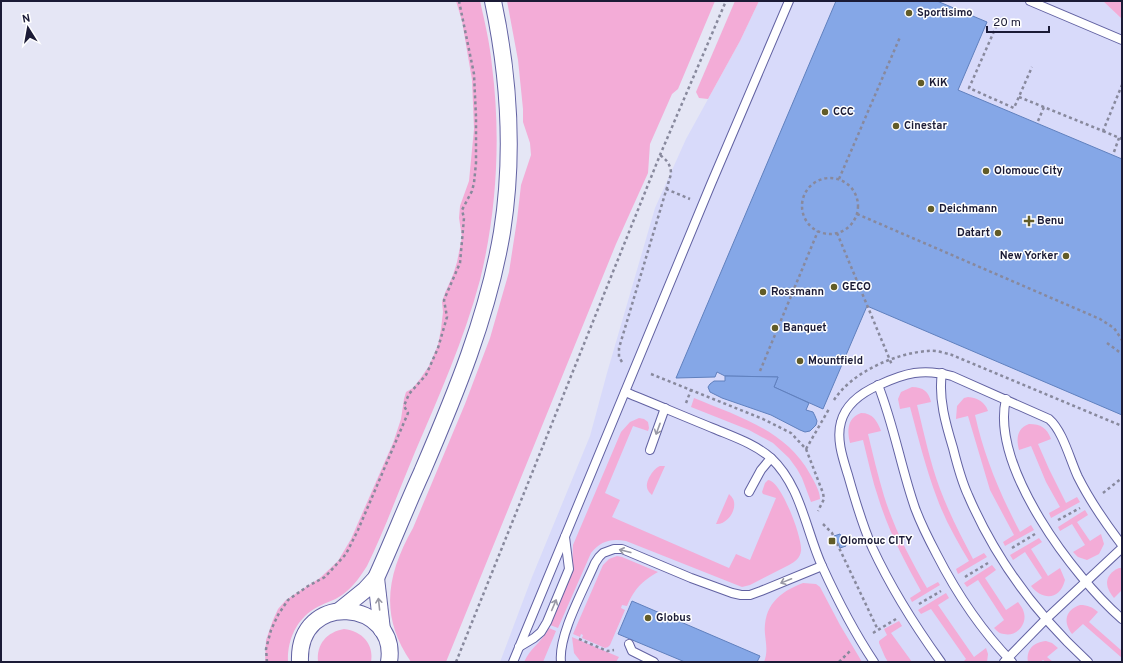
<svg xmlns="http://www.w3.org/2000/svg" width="1123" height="663" font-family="Overpass,sans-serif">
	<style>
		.built { fill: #d8dafa }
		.green { fill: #f3acd7 }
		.building { fill: #85a7e7; stroke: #6080be }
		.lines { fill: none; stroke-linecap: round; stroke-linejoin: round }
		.service-casing { stroke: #6262a2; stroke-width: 10 }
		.minor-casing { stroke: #6262a2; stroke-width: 18 }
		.path { stroke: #88899d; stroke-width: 2.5; stroke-dasharray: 3 3; stroke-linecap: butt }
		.service { stroke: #fff; stroke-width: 8 }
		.minor { stroke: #fff; stroke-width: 16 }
		.oneway { stroke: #9898a5 }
		.poi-dot { fill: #625c28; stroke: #fff; stroke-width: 1.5 }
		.labels { text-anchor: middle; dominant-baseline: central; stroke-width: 3; stroke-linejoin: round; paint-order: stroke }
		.poi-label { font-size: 11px; font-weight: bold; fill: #1b1b36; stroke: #fff; text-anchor: start }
	</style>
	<rect width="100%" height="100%" fill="#e5e6f5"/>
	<path class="built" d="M759,1H1103L1122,19V662H500L532,577L590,436L607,373L655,208L686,139L740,41Z"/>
	<g class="green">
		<path d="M456,1H480C485,23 490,44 492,66C501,136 497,211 480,280C464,340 439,396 415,452C399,490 385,529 367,566C360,577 353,587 342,595C334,601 323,603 314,609C296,620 287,641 288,662H265L266,640L273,620L278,609L286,600L320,578L338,561L351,539L393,443L401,419L404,399L406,392L413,388L420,379L429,366L438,345L441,329L443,312L442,302L445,293L453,275L457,262L462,237L459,218L460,206L469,181L474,129L472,80L462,21Z"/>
		<path d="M507,1H715L678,89L672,94L650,144L648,173L616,244L446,662H411C379,616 387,574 413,528L465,404L490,338L509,272L517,220L521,185L531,155L530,143L523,122V109L518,60Z"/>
		<path d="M735,1H759L740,41L708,99L699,98L696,92Z"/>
		<path d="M1103,1H1122V19Z"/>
		<path d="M912,387C923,387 929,392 931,402L917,405C924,433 930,462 940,489C949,513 961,536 973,559L984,553L987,557L958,574L956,569L969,561C957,541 945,520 937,498C926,469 918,437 910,407L900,409L898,399L901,392Z"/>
		<path d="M968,397C978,398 985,402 988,411L975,415C984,456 1000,494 1020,532L1031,525L1034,530L1005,546L1003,542L1014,535L990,490L968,416L956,419L957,406L964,398Z"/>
		<path d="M694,398C737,416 786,430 810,474C814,481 820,491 820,499L811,502L802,478L797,469L789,458L773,443L749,430L691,407Z"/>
		<path d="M861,413C873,413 877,421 881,431L868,434C873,455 878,476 884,496C894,528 910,559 927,588L938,582L940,585L912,602L910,598L921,591C905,562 889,532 879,500C872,480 868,460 863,440L850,443C847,431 847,418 861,413Z"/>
		<path d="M639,418L644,419L648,422L649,428L648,431L633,426L605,493L620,500L612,517L729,568L736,554L750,560L776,498L763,494L762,492L765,483L768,480C781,480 803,539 801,551C800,558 795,562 789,565L750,585L742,587L626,541C612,538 600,541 591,553L558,628L550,625L572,572L573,545L621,432L630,422Z"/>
		<path d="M1029,424C1041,424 1047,428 1051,439L1038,444L1049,469L1066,503L1077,497L1080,502L1051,518L1049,513L1060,507L1046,482L1031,446L1019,450C1016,439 1017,428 1029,424Z"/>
		<path d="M660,466H665L652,495C650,493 647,490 647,487C646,480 654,468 660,466Z"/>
		<path d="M729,494C731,496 734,499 734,502C736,512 726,525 716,524Z"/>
		<path d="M1085,510L1088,515L1077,522L1090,541L1101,534L1104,544L1099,554L1087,560L1078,557L1073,552L1085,545L1072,524L1060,531L1058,527Z"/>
		<path d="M1039,538L1042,542L1031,549L1048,576L1060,568L1065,580C1060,600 1043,601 1031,586L1042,578L1025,552L1013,560L1010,555Z"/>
		<path d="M617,556L622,557L658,572C641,582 635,588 627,606L622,605L621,608L625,610L610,645L608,647L605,648L582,638L583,635L581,634L580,637L573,634L603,565L609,559Z"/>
		<path d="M992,565L996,570L985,578L1006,610L1018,602C1020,605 1023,608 1024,613C1027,624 1017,637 1004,634C1000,634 997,631 994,628L1004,620L978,580L967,587L964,583Z"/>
		<path d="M1119,568H1122V590L1114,598C1104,586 1104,575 1119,568Z"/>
		<path d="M803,583L816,584L820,587L840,625L862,662H764C768,653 766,644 765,634C763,606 779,592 803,583Z"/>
		<path d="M946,593L949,598L938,605L974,657L986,648L988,654L987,662H963L966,659L931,609L921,614L918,610Z"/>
		<path d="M1080,605C1088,605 1092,607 1098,612L1089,622L1122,651V658L1083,624L1072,634C1063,622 1065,610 1080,605Z"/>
		<path d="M899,621L902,626L891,633L912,662H888L885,657L879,643V641L887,635L884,629Z"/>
		<path d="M549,628L556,631L543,662H524C531,647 542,642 549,628Z"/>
		<path d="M344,629C362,631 374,644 371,662H318C316,644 327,632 344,629Z"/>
		<path d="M572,637L619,657L616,662H581L574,653Z"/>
		<path d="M1046,641L1052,643L1058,648L1047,657L1053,662H1046L1043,660L1040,662H1028C1026,649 1034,642 1046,641Z"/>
	</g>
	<g class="building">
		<path d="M836,1H937L987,22L958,90L1122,159V415L867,306L823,409L774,387L778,377L725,376L717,372L715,377L676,378Z"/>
		<path d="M725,376L778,377L774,387L809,403L806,410L813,412L815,416L817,421L816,425L810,431L805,432L800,430L771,415L722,398L710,392L708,387L710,384L714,381H725Z"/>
		<path d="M840,534L846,546L840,548L834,536Z"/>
		<path d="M632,601L760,656L757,662H685L618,634Z"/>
	</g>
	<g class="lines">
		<g class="service-casing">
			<g id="service">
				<path d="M1030,1L1122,40"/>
				<path d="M942,373C938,398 946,425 953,448C957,464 961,480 968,495C995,558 1037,615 1088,662"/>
				<path d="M878,385C894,425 901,468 915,508C921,524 929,540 937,555C957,594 981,630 1012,662"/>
				<path d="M625,392C655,404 685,417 715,429C734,437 755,444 771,458C801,486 806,531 822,566C837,599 854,632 874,662"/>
				<path d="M1006,399C990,467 1074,577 1122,619"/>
				<path d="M650,450L665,408"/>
				<path d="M749,492L761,470L771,458"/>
				<path d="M629,644L632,651L654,662"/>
				<path d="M519,647L534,638L541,632L547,622L569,569L565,537"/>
				<path d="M513,662L711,184L789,1"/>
				<path d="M561,662C558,635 584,589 595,563L599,557L603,553L614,549H622L691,578L732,593L741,595H750L761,591L822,566"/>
				<path d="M941,662C915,626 891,588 872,547C862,524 855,500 848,475C843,459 836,439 841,422C846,403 863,392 879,385C905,373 923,368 952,376L1049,419C1063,431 1070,460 1078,477C1090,501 1106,524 1122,545"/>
				<path d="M1004,662L1046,619L1122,548"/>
			</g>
		</g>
		<g class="minor-casing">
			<g id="minor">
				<path d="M376,578L382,630"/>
				<path d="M339,611L365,590L376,578C392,543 406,507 422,472C455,395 488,316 502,232C514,156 509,76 493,1"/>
				<path d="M300,662C297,589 399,600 389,662"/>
			</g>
		</g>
		<g class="path">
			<path d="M999,20L969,88L1014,108L1032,67"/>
			<path d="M1019,97L1103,131L1122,85"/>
			<path d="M1038,121L1044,107"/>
			<path d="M1103,131L1122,139"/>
			<path d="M1114,152L1119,138"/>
			<circle cx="830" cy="206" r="28"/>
			<path d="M839,179L900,37"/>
			<path d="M666,189L690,199"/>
			<path d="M857,214L1100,319L1114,328L1122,340"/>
			<path d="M837,233L892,365"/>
			<path d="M1107,343L1122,354"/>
			<path d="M622,362L619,357V348L671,174C671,165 667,160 660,155"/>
			<path d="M760,371L818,231"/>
			<path d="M651,374L763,419L791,433L806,449L823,493L824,499L818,511"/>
			<path d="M834,400C852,372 896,353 928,351C936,350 945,353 952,355L1122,426"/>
			<path d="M686,403L691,390"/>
			<path d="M806,449L829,409"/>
			<path d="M1103,493L1122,478"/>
			<path d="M1058,520L1080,508"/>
			<path d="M823,524L832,533L878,630"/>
			<path d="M1012,548L1035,534"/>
			<path d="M965,577L988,563"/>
			<path d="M919,604L941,591"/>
			<path d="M873,633L896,619"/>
			<path d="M579,639L607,651L614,650"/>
			<path d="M267,662L266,649L271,630L278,615L288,600L308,586L325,577L346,554L358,530L408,413L404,406L409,394L426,375L438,348L447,317L444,300L460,263L464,218L462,210L472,191L474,183L476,163V117L474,74L459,1"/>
			<path d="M456,662L660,155L726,1"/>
			<path d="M839,662L850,651"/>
		</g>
		<use href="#service" class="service"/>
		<use href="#minor" class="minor"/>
	</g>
	<defs><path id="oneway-shaft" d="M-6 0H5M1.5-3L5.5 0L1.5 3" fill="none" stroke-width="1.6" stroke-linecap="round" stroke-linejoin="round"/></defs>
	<g class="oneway">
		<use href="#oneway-shaft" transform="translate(658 429) rotate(110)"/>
		<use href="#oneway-shaft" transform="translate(625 551) rotate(-166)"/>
		<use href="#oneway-shaft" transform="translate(786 581) rotate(158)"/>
		<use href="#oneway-shaft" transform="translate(379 604) rotate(-96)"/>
		<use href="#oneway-shaft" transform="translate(554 605) rotate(-67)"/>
	</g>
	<g class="poi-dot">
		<circle cx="909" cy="13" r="4"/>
		<circle cx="921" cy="83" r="4"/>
		<circle cx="825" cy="112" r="4"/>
		<circle cx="896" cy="126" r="4"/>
		<circle cx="986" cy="171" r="4"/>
		<circle cx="931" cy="209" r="4"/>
		<path d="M1027 215h4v4h4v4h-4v4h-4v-4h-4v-4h4z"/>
		<circle cx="998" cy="233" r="4"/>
		<circle cx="1066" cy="256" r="4"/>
		<circle cx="834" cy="287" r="4"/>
		<circle cx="763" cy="292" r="4"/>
		<circle cx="775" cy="328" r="4"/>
		<circle cx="800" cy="361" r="4"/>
		<rect x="828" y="537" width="8" height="8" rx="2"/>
		<circle cx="648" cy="618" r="4"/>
	</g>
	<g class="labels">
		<g class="poi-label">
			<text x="917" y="13">Sportisimo</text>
			<text x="929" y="83">KiK</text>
			<text x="833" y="112">CCC</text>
			<text x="904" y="126">Cinestar</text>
			<text x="994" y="171">Olomouc City</text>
			<text x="939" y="209">Deichmann</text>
			<text x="1037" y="221">Benu</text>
			<text x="990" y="233" text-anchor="end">Datart</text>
			<text x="1058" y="256" text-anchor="end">New Yorker</text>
			<text x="842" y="287">GECO</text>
			<text x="771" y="292">Rossmann</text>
			<text x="783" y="328">Banquet</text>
			<text x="808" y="361">Mountfield</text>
			<text x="840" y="541">Olomouc CITY</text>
			<text x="656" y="618">Globus</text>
		</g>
	</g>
	<rect width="1123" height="663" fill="none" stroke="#1b1b36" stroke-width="4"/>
	<g transform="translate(28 28) rotate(349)" stroke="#ffffff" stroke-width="3" paint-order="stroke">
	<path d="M0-3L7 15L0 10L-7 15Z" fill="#1b1b36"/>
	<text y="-6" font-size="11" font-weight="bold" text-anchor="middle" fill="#1b1b36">N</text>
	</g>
	<path d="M987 26v6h62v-6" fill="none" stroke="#1b1b36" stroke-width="2"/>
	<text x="993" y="26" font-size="12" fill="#1b1b36" stroke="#ffffff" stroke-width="3" paint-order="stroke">20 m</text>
</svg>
